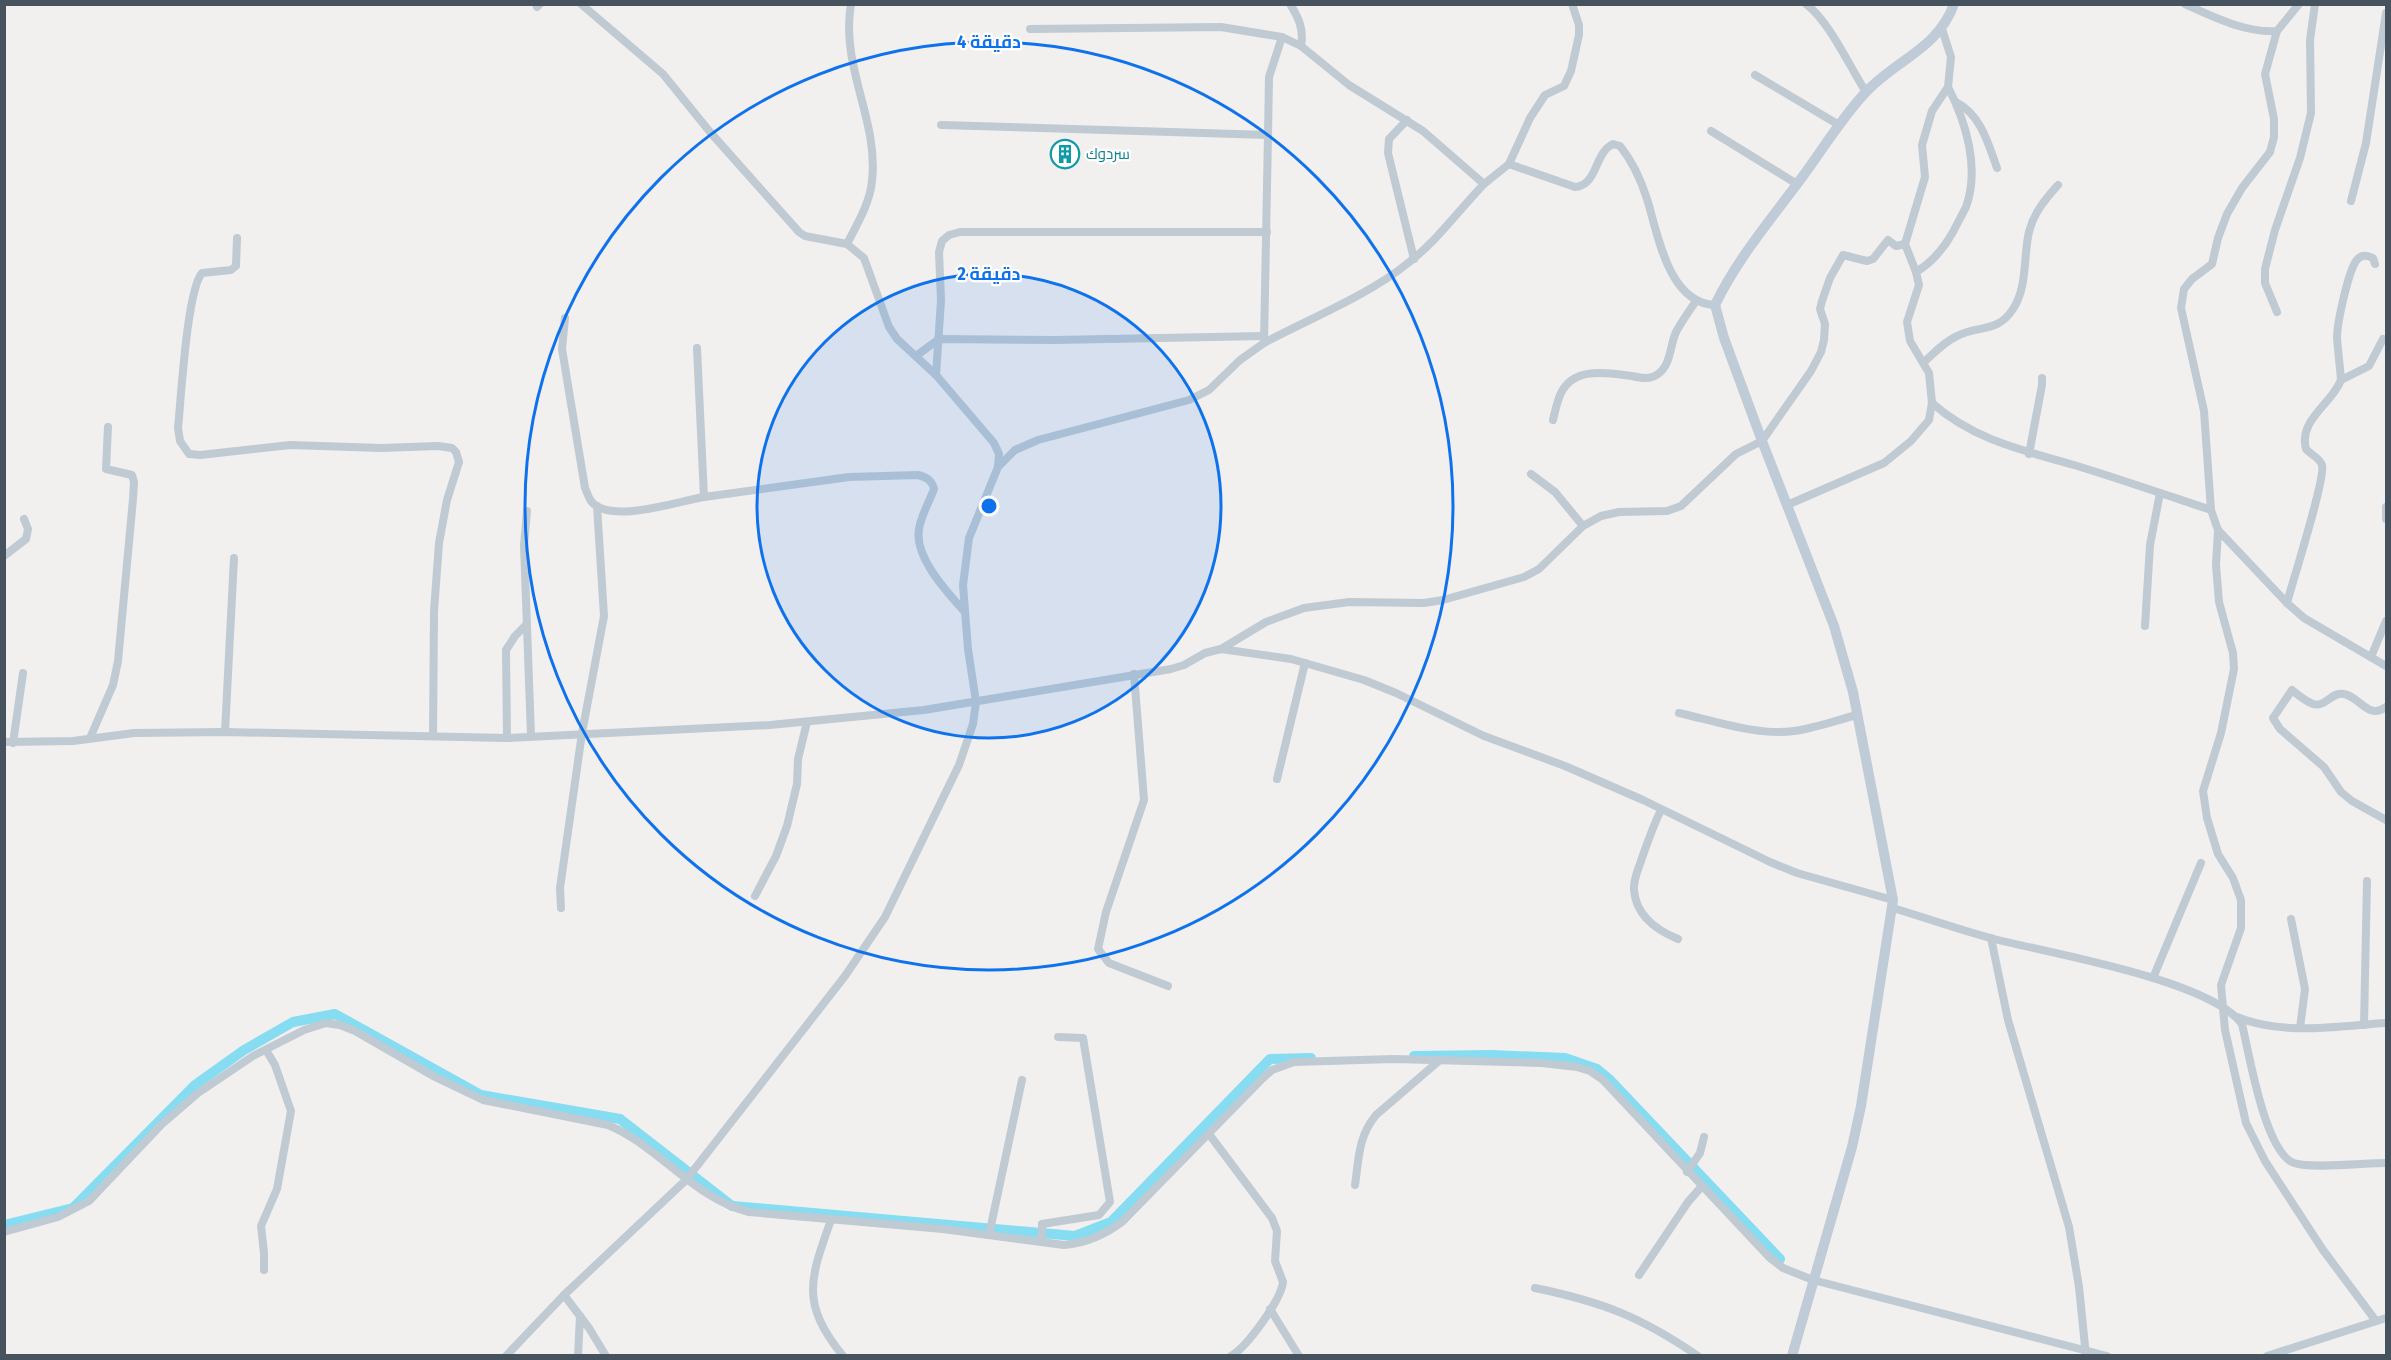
<svg xmlns="http://www.w3.org/2000/svg" width="2391" height="1360" font-family="'Fira Sans Condensed',Cairo,sans-serif">
	<style>
		.lines { fill: none; stroke-linecap: round; stroke-linejoin: round }
		.canal { stroke: #86dcf1; stroke-width: 10 }
		.minor { stroke: #bfcad2; stroke-width: 8 }
		.secondary { stroke: #bfcbd7; stroke-width: 10 }
		.ring { fill: none; stroke: #0e72ed; stroke-width: 3 }
		.labels { text-anchor: middle; dominant-baseline: central; stroke-width: 4.5; stroke-linejoin: round; paint-order: stroke }
		.culture-label { font-size: 15px; fill: #0d838f; stroke: #fff; text-anchor: start }
		.centre { fill: #0e72ed; stroke: #fff; stroke-width: 3 }
		.ring-label { font-size: 18px; text-anchor: middle; font-weight: bold; fill: #0e72ed; stroke: #fff; stroke-width: 4.5; stroke-linejoin: round; paint-order: stroke }
	</style>
	<rect width="100%" height="100%" fill="#f2efef"/>
	<g class="lines">
		<g class="canal">
			<path d="M1414,1056L1491,1055L1565,1058L1597,1069L1609,1079L1780,1259"/>
			<path d="M4,1225L73,1208L195,1085L244,1050L293,1022L335,1014L481,1095L620,1119L732,1206L1075,1236L1111,1222L1270,1059L1311,1058"/>
		</g>
		<g class="minor">
			<path d="M581,4L663,74L710,132L799,232L805,236L847,244L864,258L889,327L897,339L936,375L994,443L999,454L998,466"/>
			<path d="M1806,4C1830,22 1849,66 1866,92"/>
			<path d="M2185,4C2214,17 2245,33 2277,31L2299,4"/>
			<path d="M537,7L540,4"/>
			<path d="M1030,29L1221,27L1282,37L1301,46C1304,30 1299,18 1290,4"/>
			<path d="M1301,46L1349,85L1423,131L1484,184L1509,164L1575,187C1598,185 1594,153 1613,144L1620,146C1633,162 1641,180 1647,199C1658,234 1668,303 1715,305"/>
			<path d="M1755,75L1839,125"/>
			<path d="M1956,102C1981,115 1988,143 1997,168"/>
			<path d="M1407,120L1389,139L1388,153L1414,259"/>
			<path d="M1711,131L1797,184"/>
			<path d="M1268,135L1269,77L1282,37"/>
			<path d="M1509,164L1530,118L1545,95L1564,86L1571,71L1579,35V25L1572,4"/>
			<path d="M2351,201L2366,143L2386,13"/>
			<path d="M237,238L236,266L231,270L202,273C187,290 181,399 178,428L180,441L189,454L200,455L290,445L381,448L438,446L452,448L456,452L459,462L447,500L439,543L434,611L433,736"/>
			<path d="M847,244C857,224 870,203 872,181C879,120 840,67 851,4"/>
			<path d="M1916,272C1933,262 1944,248 1953,232C1957,224 1962,215 1966,207C1980,168 1966,122 1948,87"/>
			<path d="M2277,312L2265,283V269L2275,230L2300,158L2311,113L2310,40L2315,4"/>
			<path d="M565,318L562,349L585,488C587,492 588,497 591,501C609,525 679,501 704,497"/>
			<path d="M1264,343C1309,319 1369,295 1408,263C1437,241 1459,210 1484,184"/>
			<path d="M697,348L704,497L849,477L918,475C926,477 932,480 934,489C929,502 921,516 919,529C914,557 947,592 964,611"/>
			<path d="M916,356L939,339L1056,340L1264,336"/>
			<path d="M1924,362C1934,353 1944,342 1957,336C1978,325 1998,333 2013,309C2028,286 2023,257 2029,232C2034,212 2045,200 2058,185"/>
			<path d="M936,375L941,300L939,252L942,241L949,235L960,232H1267"/>
			<path d="M2341,380C2340,366 2338,352 2337,338C2337,323 2348,273 2356,261C2361,254 2367,255 2373,258L2375,264"/>
			<path d="M1932,403C1974,440 2022,450 2074,465C2120,479 2166,495 2211,510L2218,530"/>
			<path d="M1553,420C1555,412 1557,401 1561,393C1574,366 1608,373 1632,376C1641,378 1650,380 1658,374C1671,365 1670,345 1676,332C1682,321 1689,311 1696,301"/>
			<path d="M2029,454L2042,385V378"/>
			<path d="M1531,474L1555,492L1583,526"/>
			<path d="M1787,505L1884,463L1911,441L1929,420L1932,403L1929,373L1910,341L1907,322L1919,285L1916,272L1905,244L1925,177L1922,145L1932,111L1948,87L1951,57L1942,29"/>
			<path d="M2386,507V519"/>
			<path d="M2211,510L2204,411L2181,308L2184,289L2192,279L2212,264L2218,238L2227,214L2242,188L2270,152L2274,137V119L2265,74L2277,31"/>
			<path d="M527,511L524,545L531,736"/>
			<path d="M4,556L26,539L28,529L24,519"/>
			<path d="M2287,603C2292,583 2326,478 2322,465C2320,458 2311,455 2306,449C2298,420 2332,404 2341,380L2369,366L2383,339"/>
			<path d="M2145,626L2150,545L2160,493"/>
			<path d="M1221,649L1266,622L1304,608L1349,602L1424,603L1443,600L1524,577L1539,569L1583,526L1601,516L1619,512L1667,511L1681,506L1736,454L1762,441L1811,371L1821,352L1824,340L1825,324L1820,309L1822,301L1830,278L1843,255L1867,261L1873,259L1888,240L1896,246L1905,244"/>
			<path d="M2371,657L2386,621"/>
			<path d="M1134,674L1144,800L1106,912L1098,949L1109,963L1168,986"/>
			<path d="M1679,713C1715,721 1757,736 1794,731C1815,728 1837,720 1857,715"/>
			<path d="M225,732L234,558"/>
			<path d="M90,738L113,685L118,661L133,499L134,482L132,475L106,469L108,427"/>
			<path d="M507,738L506,650L515,636L526,625"/>
			<path d="M4,742L73,741L134,733L225,732L507,738L770,725L924,710L1171,669L1184,665L1205,653L1221,649L1291,659L1364,680L1396,693L1484,736L1565,766L1643,800L1770,862L1797,873L1893,900"/>
			<path d="M13,743L23,673"/>
			<path d="M1277,779L1305,663"/>
			<path d="M1661,810C1653,826 1648,841 1642,858C1639,868 1633,879 1634,890C1636,916 1656,930 1678,939"/>
			<path d="M2386,820L2352,801L2341,792L2324,767L2280,729L2273,718L2292,690C2298,695 2305,701 2313,704C2325,708 2332,691 2344,694C2360,697 2368,720 2386,707"/>
			<path d="M755,896L776,856L787,826L797,784L798,759L807,722"/>
			<path d="M561,908L560,888L582,733L604,616L597,506"/>
			<path d="M1893,908C1926,918 1960,930 1994,939C2049,953 2210,980 2242,1024C2249,1053 2265,1153 2294,1163C2311,1169 2365,1163 2386,1163"/>
			<path d="M2291,919L2305,989L2300,1028"/>
			<path d="M1991,938L2008,1020L2069,1227L2079,1287L2086,1356"/>
			<path d="M2153,978L2201,863"/>
			<path d="M2237,1017C2284,1036 2337,1026 2386,1023"/>
			<path d="M2364,1025L2367,881"/>
			<path d="M1209,1134L1272,1218L1277,1231L1275,1261L1283,1282C1281,1300 1247,1347 1231,1356"/>
			<path d="M1687,1172L1700,1153L1704,1137"/>
			<path d="M1355,1185C1359,1158 1358,1137 1376,1115L1440,1060"/>
			<path d="M831,1220C810,1279 800,1303 843,1356"/>
			<path d="M4,1232L58,1217L89,1201L162,1124L198,1093L253,1056L304,1030L326,1023L340,1025L355,1031L435,1077L483,1100L608,1125C659,1146 694,1199 749,1212L943,1229L1064,1245C1087,1243 1105,1235 1123,1221L1263,1078L1272,1070L1294,1062L1394,1059L1542,1063L1577,1067L1590,1071L1603,1080L1769,1257L1783,1268L1813,1280L2107,1356"/>
			<path d="M989,1235L1022,1080"/>
			<path d="M1042,1242V1224L1099,1215L1110,1202L1083,1038L1058,1037"/>
			<path d="M264,1270V1253L261,1226L277,1189L291,1111L275,1065L266,1050"/>
			<path d="M1639,1275L1688,1202L1702,1186"/>
			<path d="M1535,1288C1603,1302 1641,1317 1698,1356"/>
			<path d="M564,1295L589,1328L606,1356"/>
			<path d="M1270,1309L1299,1356"/>
			<path d="M2376,1321L2323,1250L2265,1161L2246,1123L2225,1030L2221,985L2241,928V900L2233,878L2218,854L2207,818L2203,791L2221,733L2234,669L2233,653L2219,602L2216,565L2218,530L2287,603L2304,618L2386,666"/>
			<path d="M506,1356L564,1295L686,1180L845,976L885,917L959,765L973,724L976,702L968,649L963,585L969,538L998,467L1015,450L1038,440L1189,400L1209,390L1240,360L1264,343L1268,135L941,125"/>
			<path d="M578,1356L580,1316"/>
			<path d="M2267,1356L2386,1318"/>
		</g>
		<path class="secondary" d="M1792,1356L1852,1147L1861,1106L1893,900L1853,692L1834,626L1762,441L1724,338L1715,305C1736,261 1768,223 1797,184C1820,154 1839,121 1865,93C1895,60 1938,49 1954,4"/>
	</g>
	<circle cx="989" cy="506" r="232" fill="#0e72ed" fill-opacity=".12"/>
	<g class="ring">
		<circle cx="989" cy="506" r="232"/>
		<circle cx="989" cy="506" r="464"/>
	</g>
	<defs>
		<g id="building-ring" transform="scale(1.5)"><circle r="9.5" fill="#fff" stroke="#0f9aa8" stroke-width="1.5"/><path d="M-4-6H4V6H1V3H-1V6H-4ZM-2.5-4.3h1.7v1.8h-1.7ZM.8-4.3h1.7v1.8H.8ZM-2.5-1h1.7V.8h-1.7ZM.8-1h1.7V.8H.8Z" fill="#0f9aa8"/></g>
	</defs>
	<g fill-rule="evenodd">
		<use href="#building-ring" x="1065" y="154"/>
	</g>
	<g class="labels">
		<g class="culture-label">
			<text x="1086" y="154">سردوك</text>
		</g>
	</g>
	<circle cx="989" cy="506" r="9" class="centre"/>
	<g class="ring-label">
		<text x="989" y="48">4 دقيقة</text>
		<text x="989" y="280">2 دقيقة</text>
	</g>
	<rect width="2391" height="1360" fill="none" stroke="#46535e" stroke-width="12"/>
</svg>
